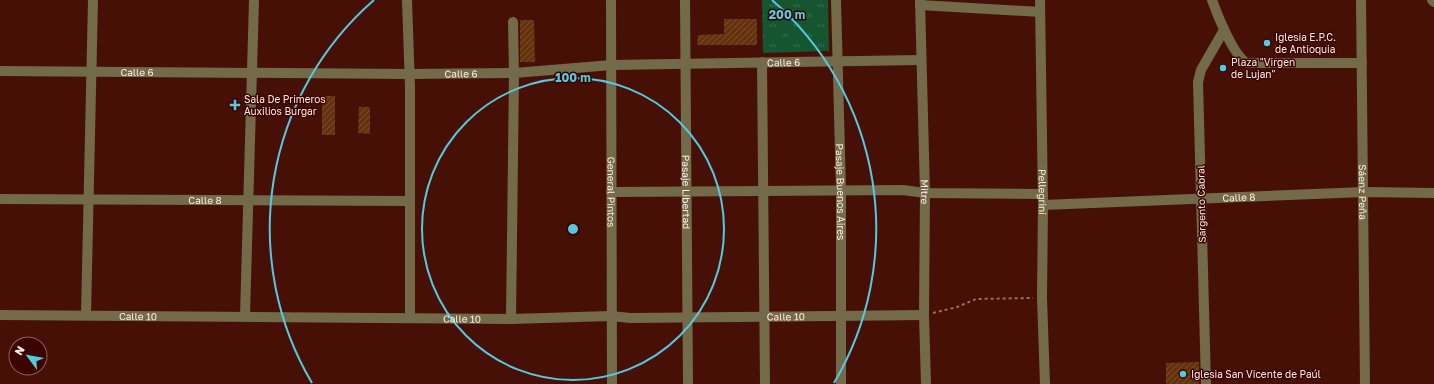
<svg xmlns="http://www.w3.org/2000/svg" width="1434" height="384" font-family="'Golos Text',sans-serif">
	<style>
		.park { fill: url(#park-tufts) }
		.building { fill: url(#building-hatch) }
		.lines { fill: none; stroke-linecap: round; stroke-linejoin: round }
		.path { stroke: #976f67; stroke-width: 2; stroke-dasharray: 3 3; stroke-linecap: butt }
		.minor { stroke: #736a4a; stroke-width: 10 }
		.ring { fill: none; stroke: #56c9e0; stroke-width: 2 }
		.poi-dot { fill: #56c9e0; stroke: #3b0400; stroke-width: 1.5 }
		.labels { text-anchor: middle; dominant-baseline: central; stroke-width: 3; stroke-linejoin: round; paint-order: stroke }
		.poi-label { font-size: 10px; fill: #ffece7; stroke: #3b0400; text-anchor: start }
		.street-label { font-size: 10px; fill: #ffece7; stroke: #3b0400 }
		.centre { fill: #56c9e0; stroke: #3b0400; stroke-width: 2 }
		.ring-label { font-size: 12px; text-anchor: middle; font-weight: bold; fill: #56c9e0; stroke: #3b0400; stroke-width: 3; stroke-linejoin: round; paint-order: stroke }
	</style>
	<defs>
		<pattern id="park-tufts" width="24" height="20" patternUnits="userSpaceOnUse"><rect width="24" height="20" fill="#15552f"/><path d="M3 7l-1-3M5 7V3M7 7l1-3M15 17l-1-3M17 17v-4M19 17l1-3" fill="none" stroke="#386e4d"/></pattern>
		<pattern id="building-hatch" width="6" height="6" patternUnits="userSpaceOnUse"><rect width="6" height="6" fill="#64320d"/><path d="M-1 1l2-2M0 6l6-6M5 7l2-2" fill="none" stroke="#7b5030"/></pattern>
	</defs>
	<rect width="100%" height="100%" fill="#471006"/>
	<path class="park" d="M762,0H828L829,51L763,53Z"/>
	<g class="building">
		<path d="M724,19H757V45H697L698,35L724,34Z"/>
		<path d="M520,20H534L535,62H520Z"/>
		<rect x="322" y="96" width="13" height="39"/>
		<path d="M359,107H370V134L358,133Z"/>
		<path d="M1199,362V384H1166V363Z"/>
	</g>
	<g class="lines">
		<path class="path" d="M933,313L957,307L976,299L1033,298"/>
		<g class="minor">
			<path d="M407,0L410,87V318"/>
			<path id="s1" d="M611,0L612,384"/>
			<path id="s2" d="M685,0L688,384"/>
			<path id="s3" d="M836,0L841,190V384"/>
			<path id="s4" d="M920,0L925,193L924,315L926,384"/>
			<path id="s5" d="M1040,0L1043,205L1042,298L1045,384"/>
			<path d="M1212,0C1217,14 1234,57 1247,63H1362"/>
			<path id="s6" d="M1361,0L1365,384"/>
			<path d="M1432,0L1434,2"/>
			<path d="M920,5L1040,12"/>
			<path d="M762,62L765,384"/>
			<path id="s7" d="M0,71L409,74L514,73L612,65L921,60"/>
			<path d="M611,192L903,190L925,193L1043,194"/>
			<path id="s8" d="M0,199L409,201"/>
			<path id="s9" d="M1043,205L1364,192L1434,193"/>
			<path id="s10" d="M0,315L511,319L611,316L630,318L924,315"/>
			<path d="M86,315L93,0"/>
			<path d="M245,316L254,0"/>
			<path d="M511,319L514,73L513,22"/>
			<path d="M1206,384L1198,82L1201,70L1224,30"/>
		</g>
	</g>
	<g class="ring">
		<circle cx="573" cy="229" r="151"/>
		<path d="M312 383A303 303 0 0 1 374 0M772 0A303 303 0 0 1 834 383"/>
	</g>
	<g class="poi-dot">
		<circle cx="1267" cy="43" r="4"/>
		<circle cx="1223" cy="68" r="4"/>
		<path d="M233 99h4v4h4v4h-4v4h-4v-4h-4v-4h4z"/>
		<circle cx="1183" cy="374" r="4"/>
	</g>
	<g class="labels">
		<g class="poi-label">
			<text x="1275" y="37">Iglesia E.P.C.<tspan x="1275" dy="12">de Antioquia</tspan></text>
			<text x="1231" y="62">Plaza "Virgen<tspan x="1231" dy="12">de Lujan"</tspan></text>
			<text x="244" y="99">Sala De Primeros<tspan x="244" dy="12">Auxilios Burgar</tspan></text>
			<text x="1191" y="374">Iglesia San Vicente de Paúl</text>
		</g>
		<g class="street-label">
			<text stroke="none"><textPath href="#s7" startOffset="784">Calle 6</textPath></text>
			<text stroke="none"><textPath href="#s7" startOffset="137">Calle 6</textPath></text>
			<text stroke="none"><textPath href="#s7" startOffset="461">Calle 6</textPath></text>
			<text stroke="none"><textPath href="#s1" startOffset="192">General Pintos</textPath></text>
			<text stroke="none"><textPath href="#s2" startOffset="192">Pasaje Libertad</textPath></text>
			<text stroke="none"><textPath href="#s3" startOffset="192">Pasaje Buenos Aires</textPath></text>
			<text stroke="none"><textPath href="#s4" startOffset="192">Mitre</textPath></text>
			<text stroke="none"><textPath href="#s5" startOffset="192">Pellegrini</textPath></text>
			<text stroke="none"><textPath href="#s6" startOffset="192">Sáenz Peña</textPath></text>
			<text stroke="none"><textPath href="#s9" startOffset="196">Calle 8</textPath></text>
			<text stroke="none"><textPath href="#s8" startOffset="205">Calle 8</textPath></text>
			<text transform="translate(1201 204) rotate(-91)">Sargento Cabral</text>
			<text stroke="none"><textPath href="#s10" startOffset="138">Calle 10</textPath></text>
			<text stroke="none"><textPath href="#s10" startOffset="786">Calle 10</textPath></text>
			<text stroke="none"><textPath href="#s10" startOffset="462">Calle 10</textPath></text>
		</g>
	</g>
	<circle cx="573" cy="229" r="6" class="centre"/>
	<g class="ring-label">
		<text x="787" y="19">200 m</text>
		<text x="573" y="82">100 m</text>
	</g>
	<g transform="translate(28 356) rotate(302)"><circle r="19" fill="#3b0400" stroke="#89615c"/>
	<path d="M0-3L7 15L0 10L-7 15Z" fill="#56c9e0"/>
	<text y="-6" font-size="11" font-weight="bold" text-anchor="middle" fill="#ffece7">N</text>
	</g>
</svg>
